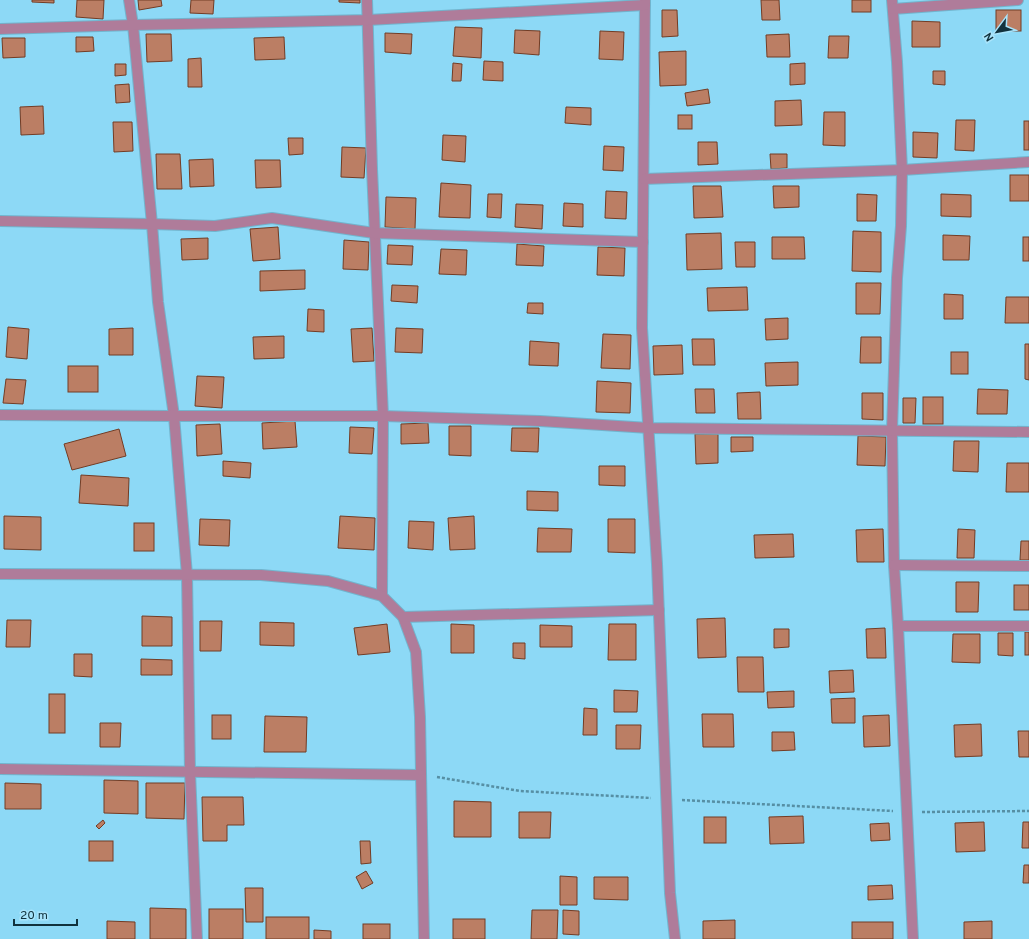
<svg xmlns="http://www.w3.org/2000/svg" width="1029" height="939" font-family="Overpass,sans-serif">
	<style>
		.building { fill: #bb7e64; stroke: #733c24 }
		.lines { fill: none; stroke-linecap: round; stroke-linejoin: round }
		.minor-casing { stroke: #72b4cd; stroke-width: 12 }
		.path { stroke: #568fa4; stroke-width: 2.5; stroke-dasharray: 3 2; stroke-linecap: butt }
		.minor { stroke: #af7c9a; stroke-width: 10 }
	</style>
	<rect width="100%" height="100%" fill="#8dd9f6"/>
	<g class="building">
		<path d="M32,0H54V3L32,2Z"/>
		<path d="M77,0H104L103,19L76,17Z"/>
		<path d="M138,0H161L162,6L139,10Z"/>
		<path d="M191,0H214L213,14L190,13Z"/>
		<path d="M339,0H360V3L339,2Z"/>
		<path d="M761,0H779L780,20H762Z"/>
		<rect x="852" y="0" width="19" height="12"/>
		<path d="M662,10H677L678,36L662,37Z"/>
		<rect x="996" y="10" width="25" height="21"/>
		<path d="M912,21L940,22V47H912Z"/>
		<path d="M455,27L482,28L481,58L453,56Z"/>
		<path d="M515,30L540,31L539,55L514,53Z"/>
		<path d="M600,31L624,32L623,60L599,59Z"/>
		<path d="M385,33L412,34L411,54L385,52Z"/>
		<path d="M146,34H171L172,61L147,62Z"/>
		<path d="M789,34L790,57H767L766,35Z"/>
		<path d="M829,36H849L848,58H828Z"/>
		<path d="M76,37H93L94,51L76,52Z"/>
		<path d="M284,37L285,59L255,60L254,38Z"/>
		<path d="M2,38H25V57L3,58Z"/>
		<path d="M686,51V85L660,86L659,52Z"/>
		<path d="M201,58L202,87H188V59Z"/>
		<path d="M484,61L503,62V81L483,80Z"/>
		<path d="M453,63L462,64L461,81H452Z"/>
		<path d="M805,63V84L790,85V64Z"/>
		<path d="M115,64H126V75L115,76Z"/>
		<path d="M933,71H945V85L933,84Z"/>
		<path d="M129,84L130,102L116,103L115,85Z"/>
		<path d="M708,89L710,103L687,106L685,93Z"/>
		<path d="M801,100L802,125L775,126V101Z"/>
		<path d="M43,106L44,134L21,135L20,107Z"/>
		<path d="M566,107L591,108V125L565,123Z"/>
		<path d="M824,112H845V146L823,145Z"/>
		<rect x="678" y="115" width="14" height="14"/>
		<path d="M956,120H975L974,151L955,150Z"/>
		<rect x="1024" y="121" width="5" height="29"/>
		<path d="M113,122H132L133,151L114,152Z"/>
		<path d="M913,132L938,133L937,158L913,157Z"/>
		<path d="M443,135L466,136L465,162L442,160Z"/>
		<path d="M288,138H303V154L289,155Z"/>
		<path d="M698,142H717L718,164L698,165Z"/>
		<path d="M604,146L624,147L623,171L603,170Z"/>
		<path d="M342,147L366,148L364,178L341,177Z"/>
		<path d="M156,154H180L182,189H157Z"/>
		<path d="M770,154H787V168L771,169Z"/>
		<path d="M213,159L214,186L190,187L189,160Z"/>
		<path d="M255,160H280L281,187L256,188Z"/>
		<rect x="1010" y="175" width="19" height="26"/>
		<path d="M441,183L471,185L470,218L439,217Z"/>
		<path d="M693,186H721L723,217L694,218Z"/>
		<path d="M773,186H799V207L774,208Z"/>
		<path d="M606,191L627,192L626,219L605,218Z"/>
		<path d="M488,194H502L501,218L487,217Z"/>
		<path d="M857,194L877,195L876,221H857Z"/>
		<path d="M941,194L971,195V217L941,216Z"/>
		<path d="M386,197L416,198L415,229L385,227Z"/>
		<path d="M564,203L583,204V227L563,226Z"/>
		<path d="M516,204L543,205L542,229L515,227Z"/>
		<path d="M278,227L280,259L253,261L250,229Z"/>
		<path d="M853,231L881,232V272L852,271Z"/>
		<path d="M721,233L722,269L687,270L686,234Z"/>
		<path d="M943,235L970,236L969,260H943Z"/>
		<path d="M772,237H804L805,259H772Z"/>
		<rect x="1023" y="237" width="6" height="24"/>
		<path d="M208,238V259L182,260L181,239Z"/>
		<path d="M344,240L369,242L368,270L343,269Z"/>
		<path d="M735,242H755V267H736Z"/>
		<path d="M517,244L544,246L543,266L516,265Z"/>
		<path d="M388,245L413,246L412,265L387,264Z"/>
		<path d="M598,247L625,248L624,276L597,275Z"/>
		<path d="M441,249L467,250L466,275L439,274Z"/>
		<path d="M305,270V289L260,291V271Z"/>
		<path d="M856,283H881L880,314H856Z"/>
		<path d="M392,285L418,286L417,303L391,301Z"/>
		<path d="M747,287L748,310L708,311L707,288Z"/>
		<path d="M944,294L963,295V319H944Z"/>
		<path d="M1006,297H1029V323H1005Z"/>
		<path d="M528,303H543V314L527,313Z"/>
		<path d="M308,309L324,310V332L307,331Z"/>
		<path d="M788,318V339L766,340L765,319Z"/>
		<path d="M8,327L29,329L27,359L6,357Z"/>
		<path d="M133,328V355H109V329Z"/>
		<path d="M372,328L374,361L353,362L351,329Z"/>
		<path d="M396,328L423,329L422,353L395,352Z"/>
		<path d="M603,334L631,335L630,369L601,368Z"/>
		<path d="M284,336V358L254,359L253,337Z"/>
		<path d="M861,337H881V363H860Z"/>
		<path d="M692,339H714L715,365H693Z"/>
		<path d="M530,341L559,343L558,366L529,365Z"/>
		<path d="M1025,344H1029V380L1025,379Z"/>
		<path d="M682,345L683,374L654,375L653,346Z"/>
		<rect x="951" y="352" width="17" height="22"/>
		<path d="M798,362V385L766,386L765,363Z"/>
		<rect x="68" y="366" width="30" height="26"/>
		<path d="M197,376L224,377L222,408L195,406Z"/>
		<path d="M6,379L26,380L23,404L3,403Z"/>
		<path d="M597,381L631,383L630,413L596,412Z"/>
		<path d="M695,389H714L715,413H696Z"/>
		<path d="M978,389L1008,390L1007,414H977Z"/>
		<path d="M760,392L761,419H738L737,393Z"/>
		<path d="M862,393H883V420L862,419Z"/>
		<rect x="923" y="397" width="20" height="27"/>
		<path d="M903,398H916L915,423H903Z"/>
		<path d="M295,421L297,447L263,449L262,423Z"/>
		<path d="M428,423L429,443L401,444V424Z"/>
		<path d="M220,424L222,454L197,456L196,425Z"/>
		<path d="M449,426H471V456L449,455Z"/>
		<path d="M350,427L374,428L372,454L349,453Z"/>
		<path d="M512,428H539L538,452L511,451Z"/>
		<path d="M119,429L126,456L72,470L64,444Z"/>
		<path d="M695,434H718V463L696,464Z"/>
		<path d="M858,436L886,437L885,466L857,465Z"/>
		<path d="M731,437H753V451L731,452Z"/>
		<path d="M954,441H979L978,472L953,471Z"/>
		<path d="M223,461L251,463L250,478L223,476Z"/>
		<path d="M1007,463H1029V492H1006Z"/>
		<path d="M599,466H625V486L599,485Z"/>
		<path d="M81,475L129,478L128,506L79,503Z"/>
		<path d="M527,491L558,492V511L527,510Z"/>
		<path d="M4,516L41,517V550L4,549Z"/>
		<path d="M340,516L375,518L374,550L338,548Z"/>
		<path d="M474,516L475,549L450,550L448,518Z"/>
		<path d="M200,519L230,520L229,546L199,545Z"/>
		<path d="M608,519H635V553L608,552Z"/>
		<path d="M409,521L434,522L433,550L408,548Z"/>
		<rect x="134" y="523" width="20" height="28"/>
		<path d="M538,528L572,529L571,552H537Z"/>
		<path d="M883,529L884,562H857L856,530Z"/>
		<path d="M958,529L975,530L974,558H957Z"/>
		<path d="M793,534L794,557L755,558L754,535Z"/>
		<path d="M1021,541H1029V560H1020Z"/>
		<path d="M956,582H979L978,612H956Z"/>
		<rect x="1014" y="585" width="15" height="25"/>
		<path d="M142,616L172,617V646H142Z"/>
		<path d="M725,618L726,657L698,658L697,619Z"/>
		<path d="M7,620H31L30,647H6Z"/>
		<path d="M200,621H222L221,651H200Z"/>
		<path d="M260,622L294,623V646L260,645Z"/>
		<path d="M387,624L390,652L358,655L354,628Z"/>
		<path d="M451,624L474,625V653H451Z"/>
		<path d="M609,624H636V660H608Z"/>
		<path d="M540,625L572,626V647H540Z"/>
		<path d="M885,628L886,658H867L866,629Z"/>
		<path d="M774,629H789V647L774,648Z"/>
		<rect x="1025" y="632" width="4" height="23"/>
		<path d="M998,633H1013V656L998,655Z"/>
		<path d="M953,634H980V663L952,662Z"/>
		<path d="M513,643H525V659L513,658Z"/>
		<path d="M74,654H92V677L74,676Z"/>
		<path d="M737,657H763L764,692H738Z"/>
		<path d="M141,659L172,660V675H141Z"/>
		<path d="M853,670L854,692L830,693L829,671Z"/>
		<path d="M614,690L638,691L637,712H614Z"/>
		<path d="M794,691V707L768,708L767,692Z"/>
		<rect x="49" y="694" width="16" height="39"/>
		<path d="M855,698V723H832L831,699Z"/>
		<path d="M584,708L597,709V735H583Z"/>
		<path d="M702,714H733L734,747H703Z"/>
		<rect x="212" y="715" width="19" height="24"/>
		<path d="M889,715L890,746L864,747L863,716Z"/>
		<path d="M265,716L307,717L306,752H264Z"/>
		<path d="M100,723H121L120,747H100Z"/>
		<path d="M981,724L982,756L955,757L954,725Z"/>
		<path d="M616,725H641L640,749H616Z"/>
		<path d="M1018,731H1029V757H1019Z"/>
		<path d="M772,732H794L795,750L772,751Z"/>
		<path d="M104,780L138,781V814L104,813Z"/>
		<path d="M5,783L41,784V809H5Z"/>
		<path d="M146,783H185L184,819L146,818Z"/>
		<path d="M202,797H243L244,825H227V841H203Z"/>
		<path d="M454,801L491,802V837H454Z"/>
		<path d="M519,812H551L550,838H519Z"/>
		<path d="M803,816L804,843L770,844L769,817Z"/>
		<rect x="704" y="817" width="22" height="26"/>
		<path d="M103,820L105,823L99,829L96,826Z"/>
		<path d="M984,822L985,851L956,852L955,823Z"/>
		<path d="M1023,822H1029V848H1022Z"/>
		<path d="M889,823L890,840L871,841L870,824Z"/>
		<rect x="89" y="841" width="24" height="20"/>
		<path d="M360,841H370L371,863L361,864Z"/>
		<path d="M1024,865H1029V883H1023Z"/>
		<path d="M366,871L373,883L362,889L356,877Z"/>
		<path d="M560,876L577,877V905H560Z"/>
		<path d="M594,877H628V900L594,899Z"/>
		<path d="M892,885L893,899L868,900V886Z"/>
		<path d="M245,888H263V922H246Z"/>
		<path d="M150,908L186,909V939H150Z"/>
		<rect x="209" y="909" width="34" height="30"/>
		<path d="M532,910H558L557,939H531Z"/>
		<path d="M563,910L579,911V935L563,934Z"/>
		<rect x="266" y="917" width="43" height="22"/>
		<rect x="453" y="919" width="32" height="20"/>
		<path d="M735,920V939H703V921Z"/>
		<path d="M107,921L135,922V939H107Z"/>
		<path d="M992,921V939H964V922Z"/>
		<rect x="852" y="922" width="41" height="17"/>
		<rect x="363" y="924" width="27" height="15"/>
		<path d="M314,930L331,931V939H314Z"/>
	</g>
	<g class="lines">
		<g class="minor-casing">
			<g id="minor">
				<path d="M129,0L133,25L152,224L158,302L174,416L187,575L190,772L197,939"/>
				<path d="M367,0L372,169L383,416L382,596"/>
				<path d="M645,0L642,328L657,564L670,893L675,939"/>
				<path d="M892,0L897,62L902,170L901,226L897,278L892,430L894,565L898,626L913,939"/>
				<path d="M893,9L1018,0"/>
				<path d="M0,29L133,25L368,20L645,5"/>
				<path d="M644,179L902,170L1029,162"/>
				<path d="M0,221L152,224L215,226L272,218L374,233L643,242"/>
				<path d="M0,415L174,416H383L540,421L649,428L1029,432"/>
				<path d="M894,565L1029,566"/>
				<path d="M0,574L261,575L328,581L382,596L403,617L416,652L420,717L424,939"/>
				<path d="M403,617L659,610"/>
				<path d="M898,626H1029"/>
				<path d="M0,769L421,775"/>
			</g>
		</g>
		<g class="path">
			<path d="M437,777L520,791L651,798"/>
			<path d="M682,800L893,811"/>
			<path d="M922,812L1029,811"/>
		</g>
		<use href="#minor" class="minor"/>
	</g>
	<g transform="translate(997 32) rotate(238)" stroke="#a9e4fb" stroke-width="3" paint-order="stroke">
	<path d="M0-3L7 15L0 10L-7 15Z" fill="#11323d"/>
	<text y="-6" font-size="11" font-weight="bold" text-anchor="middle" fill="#11323d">N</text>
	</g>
	<path d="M14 919v6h63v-6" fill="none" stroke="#11323d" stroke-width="2"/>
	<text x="20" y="919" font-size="12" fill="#11323d" stroke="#a9e4fb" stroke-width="3" paint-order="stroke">20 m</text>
</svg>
